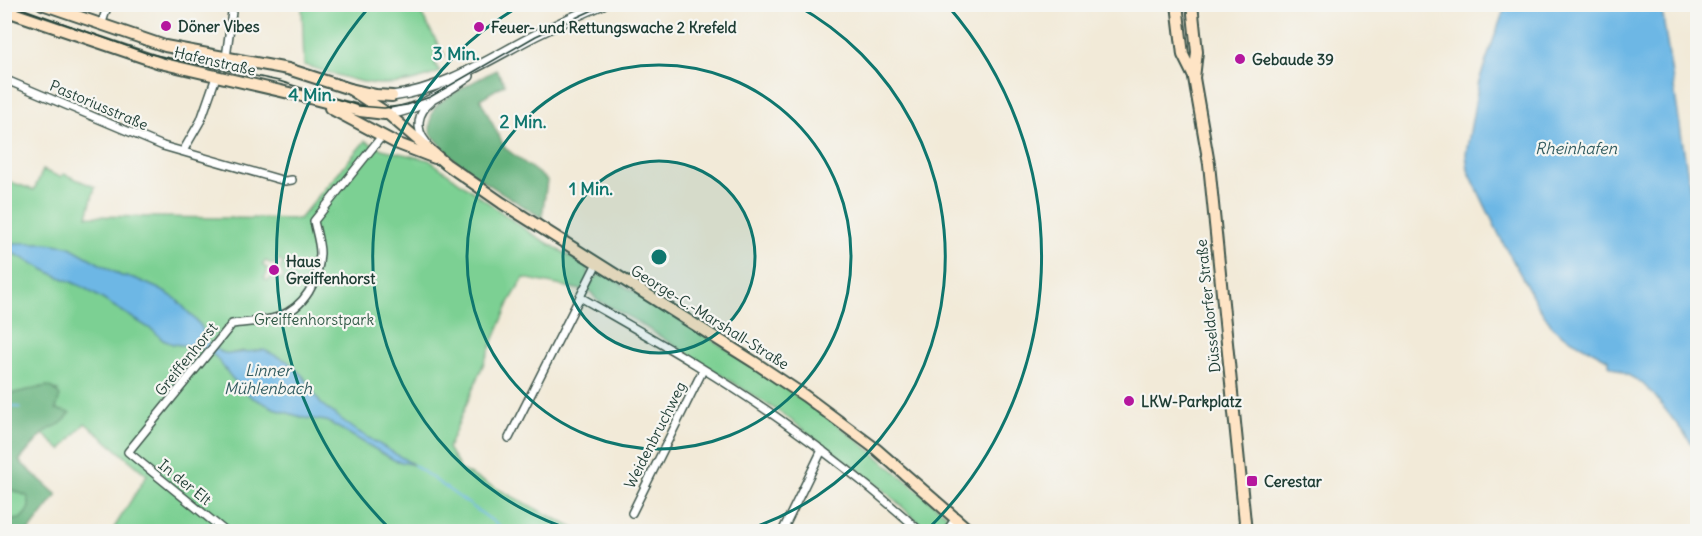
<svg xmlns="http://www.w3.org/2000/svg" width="1702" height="536" font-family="Delius,sans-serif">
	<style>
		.green { fill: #7cd093; stroke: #4e8664; stroke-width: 1.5; fill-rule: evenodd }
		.forest { fill: #65b27d; stroke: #427858; stroke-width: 1.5 }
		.water { fill: #6db7e5; stroke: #467a8c; stroke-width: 1.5 }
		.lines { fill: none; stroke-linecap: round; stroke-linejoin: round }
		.stream { stroke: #6db7e5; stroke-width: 2 }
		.minor-casing { stroke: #3f574d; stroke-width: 10 }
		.tertiary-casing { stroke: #3f574d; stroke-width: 12 }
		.secondary-casing { stroke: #3f574d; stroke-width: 14 }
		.minor { stroke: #fff; stroke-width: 7 }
		.tertiary { stroke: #fff; stroke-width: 9 }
		.secondary { stroke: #fee4c5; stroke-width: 10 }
		.tram { stroke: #1f3d34; stroke-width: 1.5 }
		.ring { fill: none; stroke: #0f766e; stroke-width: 3 }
		.poi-dot { fill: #b5179e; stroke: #f6f6f2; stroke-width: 2 }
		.labels { text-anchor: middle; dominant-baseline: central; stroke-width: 4.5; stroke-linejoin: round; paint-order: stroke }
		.poi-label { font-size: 15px; font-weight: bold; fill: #1f3d34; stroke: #f6f6f2; text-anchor: start }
		.street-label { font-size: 15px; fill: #1f3d34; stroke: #f6f6f2 }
		.park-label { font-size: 15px; fill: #325a47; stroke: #f6f6f2 }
		.water-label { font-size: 16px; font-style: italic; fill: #325c60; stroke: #f6f6f2 }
		.centre { fill: #0f766e; stroke: #f6f6f2; stroke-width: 3 }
		.ring-label { font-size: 18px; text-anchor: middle; font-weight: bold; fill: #0f766e; stroke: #f6f6f2; stroke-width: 4.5; stroke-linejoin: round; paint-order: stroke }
	</style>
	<rect width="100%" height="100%" fill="#f6f6f2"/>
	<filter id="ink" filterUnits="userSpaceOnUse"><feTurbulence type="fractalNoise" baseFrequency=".0167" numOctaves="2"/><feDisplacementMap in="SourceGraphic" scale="12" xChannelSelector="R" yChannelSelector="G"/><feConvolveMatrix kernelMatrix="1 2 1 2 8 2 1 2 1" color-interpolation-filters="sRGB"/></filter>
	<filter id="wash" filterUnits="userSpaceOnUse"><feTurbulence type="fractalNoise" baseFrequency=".008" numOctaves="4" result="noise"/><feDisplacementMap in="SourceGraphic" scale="24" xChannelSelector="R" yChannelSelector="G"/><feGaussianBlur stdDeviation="1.35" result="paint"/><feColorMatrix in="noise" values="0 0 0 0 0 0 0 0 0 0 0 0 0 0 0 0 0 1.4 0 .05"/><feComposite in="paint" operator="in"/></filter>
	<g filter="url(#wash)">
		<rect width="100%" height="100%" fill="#f2ead8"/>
		<g class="green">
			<path d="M302,5H416L445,56L435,64L440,72C384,95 358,81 304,65Z"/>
			<path d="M365,141L382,149L429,160L529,232L588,267L590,286L595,277L605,274C671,315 739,354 802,399C860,439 912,486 966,531H928L884,490L784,415L633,319L597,300L591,292L524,278L510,301L448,448L461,470L579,531H112L147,475L85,423L61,450L43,434L19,461L57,495L29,531H5L4,400L58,391L47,386L5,395V251L17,255L53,274L83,287L154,331L163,340L173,344L201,347L215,356L232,378L251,397L278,410L305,418L327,421L394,460L412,464L357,431L321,404L303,376L242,351L229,354L221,352L207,342L201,326L175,298L159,289L134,278L121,276L68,246L44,243L5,245V180L34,190L43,170L60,177L64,174L95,187L87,216L299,219ZM279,260L283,263C279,269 280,271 284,276L281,280L277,277H272L268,281L264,278L267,274V268L262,265L266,261L271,264H276Z"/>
		</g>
		<g class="forest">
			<path d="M496,70L505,84L480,99L505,148L547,180L542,218L461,167L430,133C430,125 430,116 434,109C440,98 483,77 496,70Z"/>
			<path d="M47,386L53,388L60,396L56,409L70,413C60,429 54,424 43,434C34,442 26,452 19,461L57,495L29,531H10L5,526V516L14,520L20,519C28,512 32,506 27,496L12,490L5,483V395Z"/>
		</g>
		<g class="water">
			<path d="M1506,4L1661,5L1697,234V450L1654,395L1641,382L1609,365V360L1561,334L1551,325L1538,306L1502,241L1468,170L1466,154L1479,81Z"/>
			<path d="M16,243H44L68,246L121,276L134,278L159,289L175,298L201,326L207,342L221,352L229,354L264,350L287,361L303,376L321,404L357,431L414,465L394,460L327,421L305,418L278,410L251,397L232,378L215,356L201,347L173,344L163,340L154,331L83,287L53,274L17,255L5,251V245Z"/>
		</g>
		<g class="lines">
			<g class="stream">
				<path d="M4,404L21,408"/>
				<path d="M414,465L508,532"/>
			</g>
		</g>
	</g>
	<g filter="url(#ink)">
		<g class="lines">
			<g class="minor-casing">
				<g id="minor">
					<path d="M101,26L108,4"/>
					<path d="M226,58L233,4"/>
					<path d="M4,79L163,146L285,181L292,180"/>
					<path d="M426,142C415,129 417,113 431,102"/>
					<path d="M183,151L201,120L216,77"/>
					<path d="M580,297C648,336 718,375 782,421C830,455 877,492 921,532"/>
					<path d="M509,438L597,263"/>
					<path d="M632,513L703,370"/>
					<path d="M226,532L128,452L232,324C246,322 264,322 278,317C305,307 319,281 320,253C320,243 316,231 314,221L382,136"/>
					<path d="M782,532L822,450"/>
					<path d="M946,532L956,518"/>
				</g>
			</g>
			<g class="tertiary-casing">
				<g id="tertiary">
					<path d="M392,96C446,89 489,59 536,35C558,24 580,14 603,4"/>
					<path d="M388,114C419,109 443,94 469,76"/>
				</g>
			</g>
			<g class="secondary-casing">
				<g id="secondary">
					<path d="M42,4L165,46L288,69L350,89L376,95L392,96"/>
					<path d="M1177,4L1183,55L1194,77"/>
					<path d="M1192,4L1197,52L1194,78L1209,164L1246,532"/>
					<path d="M4,10L160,63L302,96L360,111L385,114"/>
					<path d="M350,89L388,114L446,164L502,203L754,362L805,396L876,449L971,532"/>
					<path d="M330,108L396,143L435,158"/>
				</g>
			</g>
			<use href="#minor" class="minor"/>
			<use href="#tertiary" class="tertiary"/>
			<use href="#secondary" class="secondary"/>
			<path class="tram" d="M10,4L146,53L279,81L359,106L384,108L407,105L430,97L536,36L606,4"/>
		</g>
	</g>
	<circle cx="659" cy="257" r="96" fill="#0f766e" fill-opacity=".12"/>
	<g class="ring">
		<circle cx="659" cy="257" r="96"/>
		<circle cx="659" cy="257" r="192"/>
		<path d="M575 531A287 287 0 0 1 522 5M796 5A287 287 0 0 1 743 531"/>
		<path d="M391 530A383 383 0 0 1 370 6M948 6A383 383 0 0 1 927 530"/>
	</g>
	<g class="poi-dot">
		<circle cx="166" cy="26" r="6"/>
		<circle cx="479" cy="27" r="6"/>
		<circle cx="1240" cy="59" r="6"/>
		<circle cx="274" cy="270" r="6"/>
		<circle cx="1129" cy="401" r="6"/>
		<rect x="1246" y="475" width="12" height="12" rx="3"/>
	</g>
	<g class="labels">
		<g class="poi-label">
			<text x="178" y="26">Döner Vibes</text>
			<text x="491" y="27">Feuer- und Rettungswache 2 Krefeld</text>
			<text x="1252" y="59">Gebaude 39</text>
			<text x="286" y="261">Haus<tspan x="286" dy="17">Greiffenhorst</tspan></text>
			<text x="1141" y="401">LKW-Parkplatz</text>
			<text x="1264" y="481">Cerestar</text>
		</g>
		<g class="street-label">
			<text transform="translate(215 61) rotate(13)">Hafenstraße</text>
			<text transform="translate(99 105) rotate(23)">Pastoriusstraße</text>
			<text transform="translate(1208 306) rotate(-96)">Düsseldorfer Straße</text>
			<text transform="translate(710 317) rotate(32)">George-C.-Marshall-Straße</text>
			<text transform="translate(186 359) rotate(-51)">Greiffenhorst</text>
			<text transform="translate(655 435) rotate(-63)">Weidenbruchweg</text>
			<text transform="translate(185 482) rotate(39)">In der Elt</text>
		</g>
		<g class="park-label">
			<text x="314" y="319">Greiffenhorstpark</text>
		</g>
		<g class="water-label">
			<text x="1576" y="148">Rheinhafen</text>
			<text x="268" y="370">Linner<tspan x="268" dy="18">Mühlenbach</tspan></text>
		</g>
	</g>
	<circle cx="659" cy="257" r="9" class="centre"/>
	<g class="ring-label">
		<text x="456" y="60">3 Min.</text>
		<text x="312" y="101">4 Min.</text>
		<text x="523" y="128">2 Min.</text>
		<text x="591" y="195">1 Min.</text>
	</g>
	<rect width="1702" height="536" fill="none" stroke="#f6f6f2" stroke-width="24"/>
</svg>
